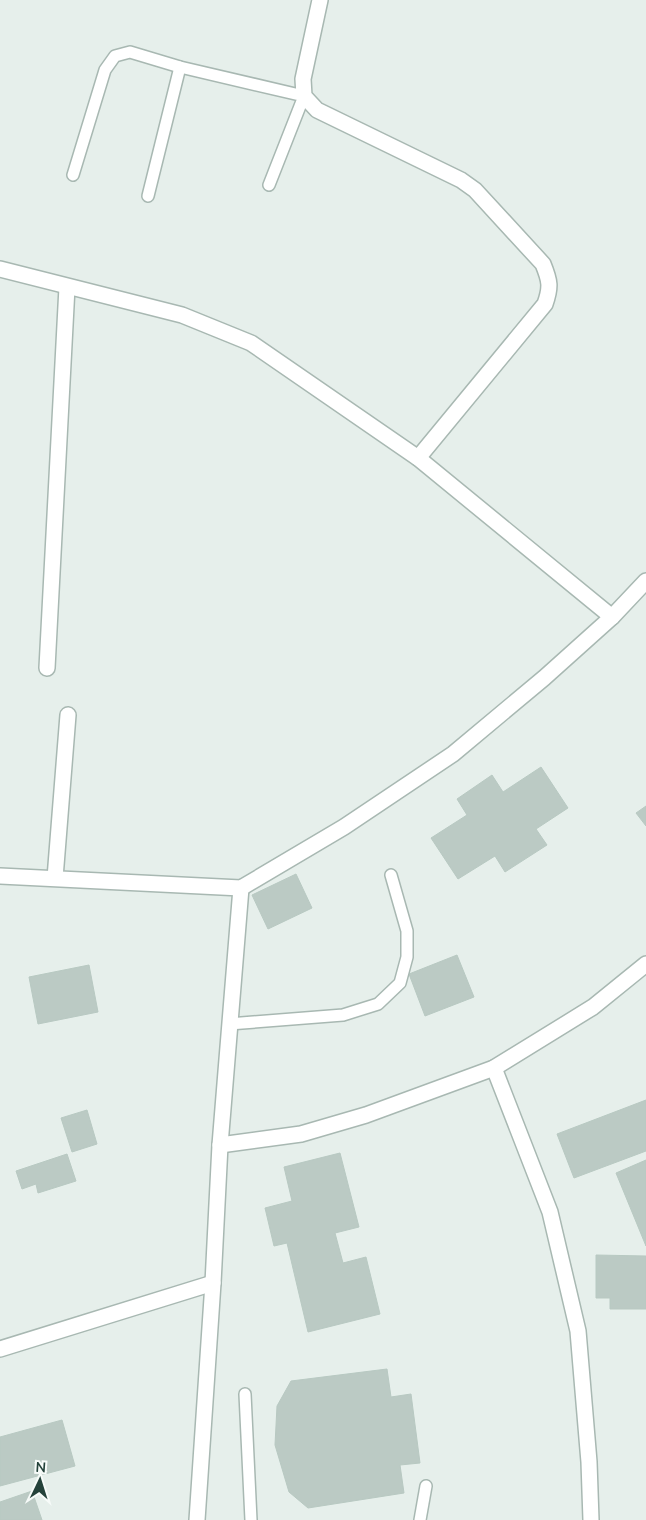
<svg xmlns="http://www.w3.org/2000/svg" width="646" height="1520" font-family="'Nunito Sans',sans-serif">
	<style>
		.building { fill: #bbcac4; stroke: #b8c9c2 }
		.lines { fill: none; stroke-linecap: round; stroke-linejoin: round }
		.service-casing { stroke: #a8b8b2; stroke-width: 14 }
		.minor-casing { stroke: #a8b8b2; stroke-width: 18 }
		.service { stroke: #fff; stroke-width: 11 }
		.minor { stroke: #fff; stroke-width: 15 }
	</style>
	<rect width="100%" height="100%" fill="#e6efeb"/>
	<g class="building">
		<path d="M541,767L568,808L536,829L547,845L505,872L495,856L458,879L431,838L467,815L457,799L492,775L503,792Z"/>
		<path d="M646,806V826L636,813Z"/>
		<path d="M296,874L312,908L268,929L252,895Z"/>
		<path d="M457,955L474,997L425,1016L409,974Z"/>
		<path d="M89,965L98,1012L38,1024L29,977Z"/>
		<path d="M646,1100V1151L574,1178L557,1134Z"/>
		<path d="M87,1110L97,1144L72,1152L61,1118Z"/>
		<path d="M340,1153L359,1227L335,1233L343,1263L366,1257L380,1314L308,1332L287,1243L274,1246L265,1208L292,1201L284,1167Z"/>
		<path d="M67,1154L76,1181L38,1193L36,1184L22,1189L16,1171Z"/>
		<path d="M646,1160V1246L616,1173Z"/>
		<path d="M596,1255L646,1256V1309H610V1298H596Z"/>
		<path d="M387,1369L391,1397L411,1394L420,1463L400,1465L404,1493L308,1508L289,1492L275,1445L277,1406L291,1381Z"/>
		<path d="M62,1420L75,1466L0,1486V1437Z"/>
		<path d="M32,1491L42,1520H0V1502Z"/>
	</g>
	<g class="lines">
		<g class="service-casing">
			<g id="service">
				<path d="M73,175L105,70L115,56L130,52L180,67L304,96L269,185"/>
				<path d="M148,196L180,67"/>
				<path d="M229,1024L343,1015L378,1004L400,983L407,957V931L391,875"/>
				<path d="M245,1394L251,1520"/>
				<path d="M420,1520L426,1486"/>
			</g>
		</g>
		<g class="minor-casing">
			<g id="minor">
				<path d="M320,0L303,79L304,96L317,110L461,180L475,190L543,264C550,281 551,287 545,304L418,458"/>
				<path d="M0,269L182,315L251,343L418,458L612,617"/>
				<path d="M47,668L67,287"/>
				<path d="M0,876L241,888L344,827L453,754L544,678L612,617L646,581"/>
				<path d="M55,878L68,715"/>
				<path d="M494,1068L550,1212L578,1331L589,1462L591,1520"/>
				<path d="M220,1145L301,1134L366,1115L494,1068L593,1007L646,964"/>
				<path d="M0,1349L213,1283"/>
				<path d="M197,1520L213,1283L220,1145L241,888"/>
			</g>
		</g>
		<use href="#service" class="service"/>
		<use href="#minor" class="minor"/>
	</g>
	<g transform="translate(40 1480) rotate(4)" stroke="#f7fbf9" stroke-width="4" paint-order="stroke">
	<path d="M0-4L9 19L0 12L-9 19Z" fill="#24423a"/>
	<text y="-8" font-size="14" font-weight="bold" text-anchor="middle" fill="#24423a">N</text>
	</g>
</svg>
